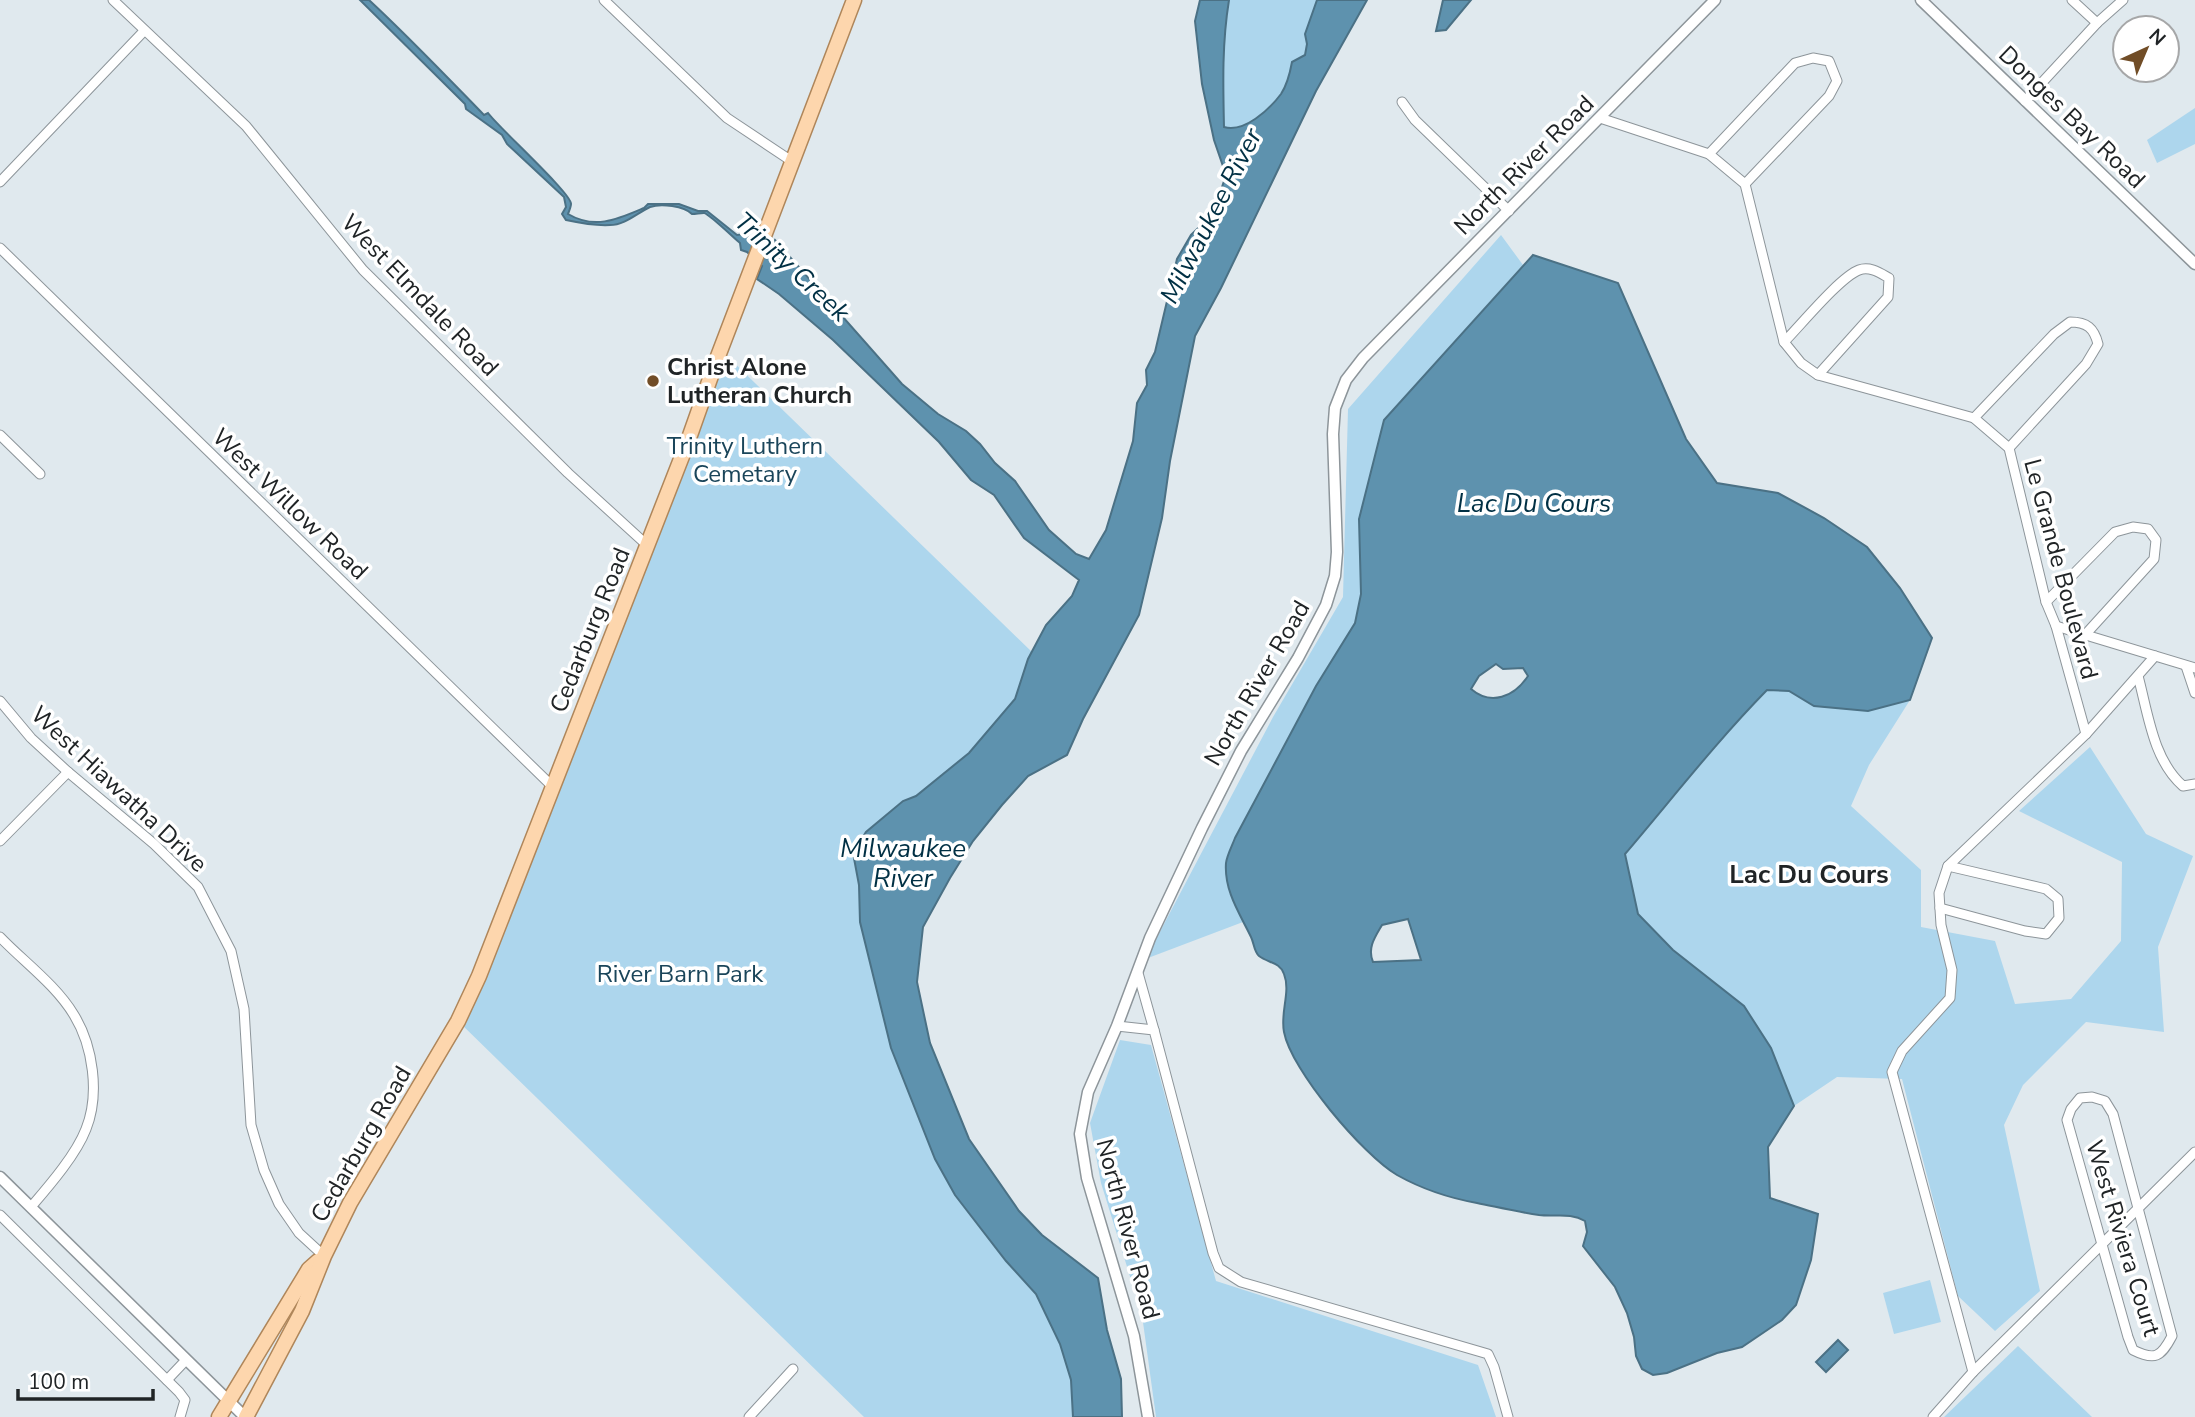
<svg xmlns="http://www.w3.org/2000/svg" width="2195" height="1417" font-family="'Nunito Sans',sans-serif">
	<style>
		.green { fill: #add6ed }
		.water { fill: #5e92ae; stroke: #4b7185; stroke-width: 2; fill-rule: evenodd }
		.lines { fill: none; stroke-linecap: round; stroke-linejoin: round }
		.minor-casing { stroke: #8d959a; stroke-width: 11 }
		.tertiary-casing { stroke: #8d959a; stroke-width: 13 }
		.primary-casing { stroke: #af865a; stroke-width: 17 }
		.minor { stroke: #fff; stroke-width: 9 }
		.tertiary { stroke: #fff; stroke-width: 10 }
		.primary { stroke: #fdd6ad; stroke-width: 14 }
		.poi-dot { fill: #714d27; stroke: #fff; stroke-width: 2.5 }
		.labels { text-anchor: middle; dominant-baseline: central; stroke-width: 7; stroke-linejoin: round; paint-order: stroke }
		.street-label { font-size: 24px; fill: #202426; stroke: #fff }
		.poi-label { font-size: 24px; font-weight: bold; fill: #202426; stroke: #fff; text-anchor: start }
		.park-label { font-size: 24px; fill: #1a455a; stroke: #fff }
		.water-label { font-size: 26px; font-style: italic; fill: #013044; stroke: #fff }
		.neighbourhood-label { font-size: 26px; font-weight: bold; fill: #202426; stroke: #fff }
	</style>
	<rect width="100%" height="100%" fill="#e0e9ee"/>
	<g class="green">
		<path d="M1229,0H1317L1305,34L1307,44L1305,56L1292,62C1290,73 1287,85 1281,94C1269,110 1244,132 1224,127C1223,84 1222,43 1229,0Z"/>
		<path d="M2195,108V144L2157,163L2147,140Z"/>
		<path d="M1501,235L1523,265L1384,420L1359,519L1361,594L1355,623L1316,686L1235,838L1229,892L1243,922L1148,958L1144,962L1273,717L1343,597L1348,409Z"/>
		<path d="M721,350L1032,652L1015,699L969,753L916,796L903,801L866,832L853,853L859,885L860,922L891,1048L935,1159L955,1195L1006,1261L1036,1294L1060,1344L1071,1380L1073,1417H864L458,1021Z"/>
		<path d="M1767,690L1789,691L1814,706L1868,711L1910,700L1869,765L1851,806L1921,870V927L1995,941L2015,1004L2071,999L2121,941L2122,862L2019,811L2090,747L2146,834L2193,856L2158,947L2164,1032L2086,1022L2023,1085L2004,1125L2040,1291L1995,1331L1958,1296L1902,1079L1837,1077L1794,1106L1771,1048L1638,914L1625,854C1672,799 1716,742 1767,690Z"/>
		<path d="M1120,1040L1151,1045L1216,1281L1478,1365L1496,1417H1156L1142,1315L1101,1183L1090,1123Z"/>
		<path d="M1930,1280L1941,1322L1894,1334L1883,1293Z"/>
		<path d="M2018,1346L2092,1417H1944Z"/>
	</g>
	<g class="water">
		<path d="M360,0H369C409,37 446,76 484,115L488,113C499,128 572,194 571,204C571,207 569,211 568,214C595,230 618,219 644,208L648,204H679L698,211H707L737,235L745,234L766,258L775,240L902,384L938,414L966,431L980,444L995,463L1015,481L1049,530L1076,554L1089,559L1106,530L1133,441L1137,403L1147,385L1146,370L1155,352L1177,259L1191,235L1213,214L1226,175L1214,140L1202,84L1195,21L1200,0H1229C1222,43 1223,83 1224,127C1244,133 1269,110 1281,94C1287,85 1290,73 1292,62L1305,55L1307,44L1305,34L1317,0H1367L1316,91L1221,288L1195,336L1170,461L1162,518L1139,615L1083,719L1067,755L1028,776L1002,805L973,841L950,878L923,927L917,982L930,1043L969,1139L1019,1211L1042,1235L1098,1278L1107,1330L1121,1379L1122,1417H1073L1071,1380L1060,1344L1036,1294L1006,1261L955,1195L935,1159L891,1048L860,922L859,885L853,853L866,832L903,801L916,796L969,753L1015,699L1028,659L1046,625L1072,596L1079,580L1024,538L994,495L971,480L939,442L833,340L779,294L757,279L762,266L747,252L741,250L740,243C734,238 708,213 704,213C700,213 696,214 692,214C684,206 661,203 650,207C637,213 625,225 610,225C595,226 580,223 566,220L562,214L566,207L564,197L507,144L502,135L466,109L465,104Z"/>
		<path d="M1443,0H1471L1446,30L1436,31Z"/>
		<path d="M1533,255L1618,283L1686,439L1717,483L1778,493L1824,518L1867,547L1900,588L1932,638L1910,700L1868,711L1814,706L1789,691L1767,690C1716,742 1672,799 1625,854L1638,914L1673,950L1744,1006L1771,1048L1794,1106L1768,1147L1770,1198L1818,1214L1811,1260L1796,1305L1782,1320L1742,1347L1717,1353L1667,1373L1653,1375L1642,1369L1636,1356L1634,1337L1627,1313L1615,1287L1583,1246L1587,1232L1585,1221C1570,1212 1556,1217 1539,1215C1518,1212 1497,1207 1477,1203C1449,1198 1422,1189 1397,1175C1363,1155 1291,1070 1284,1032C1280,1012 1291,992 1284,974C1280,962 1268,963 1259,956C1254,952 1254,943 1251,937C1240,914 1224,891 1226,863C1227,855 1232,846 1235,838L1316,686L1355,623L1361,594L1359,519L1384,420ZM1496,664L1503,669L1523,668L1528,676C1514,697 1491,706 1471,689L1479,676ZM1408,919L1421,960L1373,962C1367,948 1375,937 1382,925Z"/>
		<path d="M1838,1340L1848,1350L1826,1372L1816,1362Z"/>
	</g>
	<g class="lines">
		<g class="minor-casing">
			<g id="minor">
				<path d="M113,0L246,126L363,270L568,473L648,546"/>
				<path d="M604,0L727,118L793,162"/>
				<path d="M2072,0L2097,23"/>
				<path d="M2025,101L2097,23L2123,0"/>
				<path d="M1402,102L1415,120L1509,211"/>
				<path d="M1600,118L1709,154L1745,184L1784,342L1801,363L1818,375L1974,418L2009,448L2046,602L2056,626L2086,734"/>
				<path d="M1709,154L1795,63L1813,58L1829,61L1837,81L1829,96L1745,184"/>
				<path d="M0,182L144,31"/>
				<path d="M0,248L553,787"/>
				<path d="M1784,342C1800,326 1840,277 1859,270C1870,266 1880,273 1889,278L1888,297L1818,375"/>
				<path d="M1974,418L2054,334L2070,322C2087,322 2094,328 2098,344L2086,364L2009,448"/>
				<path d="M0,435L40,474"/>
				<path d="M2046,602L2115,532L2133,527L2148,529L2156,540L2154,559L2084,636"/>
				<path d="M2056,626L2195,668"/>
				<path d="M2186,666L2195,693"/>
				<path d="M2138,676C2148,713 2153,760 2183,786L2195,784"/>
				<path d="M0,701L31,738L68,772L154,844L198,887L231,951L244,1009L251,1125L264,1170L279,1204L299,1233L324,1256"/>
				<path d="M0,841L68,772"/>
				<path d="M1940,908L2025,931L2046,934L2059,918L2058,899L2046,889L1948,866"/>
				<path d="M0,937C24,962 56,985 74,1015C93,1046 100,1094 86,1129C76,1155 49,1186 31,1207"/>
				<path d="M1138,973L1154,1030"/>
				<path d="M1117,1026L1154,1030L1213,1253L1219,1268L1241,1282L1488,1354L1494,1367L1508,1417"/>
				<path d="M2092,1097L2105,1101L2113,1114L2172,1336C2161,1357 2155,1361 2133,1350L2128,1337L2067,1120L2071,1109L2080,1098Z"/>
				<path d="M0,1215L179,1392L185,1400L180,1417"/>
				<path d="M1973,1372L1892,1072L1902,1051L1950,998L1952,970L1941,925L1939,893L1948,866L2086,734L2155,656"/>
				<path d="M167,1380L186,1360"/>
				<path d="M749,1417L793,1369"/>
				<path d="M1933,1417L1973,1372L2195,1152"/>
			</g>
		</g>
		<g class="tertiary-casing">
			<g id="tertiary">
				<path d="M1921,0L2195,264"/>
				<path d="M0,1177L245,1417"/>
				<path d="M1148,1417L1134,1336L1087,1178L1080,1134L1088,1092L1117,1026L1150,938L1202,828L1241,751L1298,658L1326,605L1335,576L1337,552L1333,434L1335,408L1346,380L1363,358L1715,0"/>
			</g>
		</g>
		<g class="primary-casing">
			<g id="primary">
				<path d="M219,1417L309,1269L318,1261"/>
				<path d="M246,1417L302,1311L324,1256L350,1203L458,1021L479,976L688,441L717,359L854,0"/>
			</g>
		</g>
		<use href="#minor" class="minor"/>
		<use href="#tertiary" class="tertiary"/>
		<use href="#primary" class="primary"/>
	</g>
	<circle class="poi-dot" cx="653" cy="381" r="7"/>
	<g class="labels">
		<g class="street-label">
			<text transform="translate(2072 117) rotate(44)">Donges Bay Road</text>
			<text transform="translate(1524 165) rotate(-45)">North River Road</text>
			<text transform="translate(420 295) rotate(46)">West Elmdale Road</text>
			<text transform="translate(290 504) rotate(44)">West Willow Road</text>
			<text transform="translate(2061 569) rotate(75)">Le Grande Boulevard</text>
			<text transform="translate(590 630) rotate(-68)">Cedarburg Road</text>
			<text transform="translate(1257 683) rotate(-60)">North River Road</text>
			<text transform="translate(119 789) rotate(43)">West Hiawatha Drive</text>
			<text transform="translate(361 1144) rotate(-60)">Cedarburg Road</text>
			<text transform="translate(1128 1229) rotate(75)">North River Road</text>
			<text transform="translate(2123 1238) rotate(73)">West Riviera Court</text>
		</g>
		<g class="poi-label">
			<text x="667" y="367">Christ Alone<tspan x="667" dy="28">Lutheran Church</tspan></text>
		</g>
		<g class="park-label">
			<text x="745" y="446">Trinity Luthern<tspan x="745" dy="28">Cemetary</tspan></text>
			<text x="680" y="974">River Barn Park</text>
		</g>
		<g class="water-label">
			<text transform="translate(1211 216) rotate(-63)">Milwaukee River</text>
			<text transform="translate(792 267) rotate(43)">Trinity Creek</text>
			<text x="1534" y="503">Lac Du Cours</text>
			<text x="903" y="848">Milwaukee<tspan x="903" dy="30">River</tspan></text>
		</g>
		<g class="neighbourhood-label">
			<text x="1809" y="874">Lac Du Cours</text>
		</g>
	</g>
	<g transform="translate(2146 49) rotate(44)"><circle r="33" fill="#ffffff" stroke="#a6a7a8" stroke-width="2"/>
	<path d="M0-5L12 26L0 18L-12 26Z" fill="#714d27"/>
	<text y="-10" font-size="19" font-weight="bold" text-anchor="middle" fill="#202426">N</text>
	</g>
	<path d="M18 1389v10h135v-10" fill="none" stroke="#202426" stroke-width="3.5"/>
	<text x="28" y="1389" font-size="21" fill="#202426" stroke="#ffffff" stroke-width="5" paint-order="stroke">100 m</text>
</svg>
